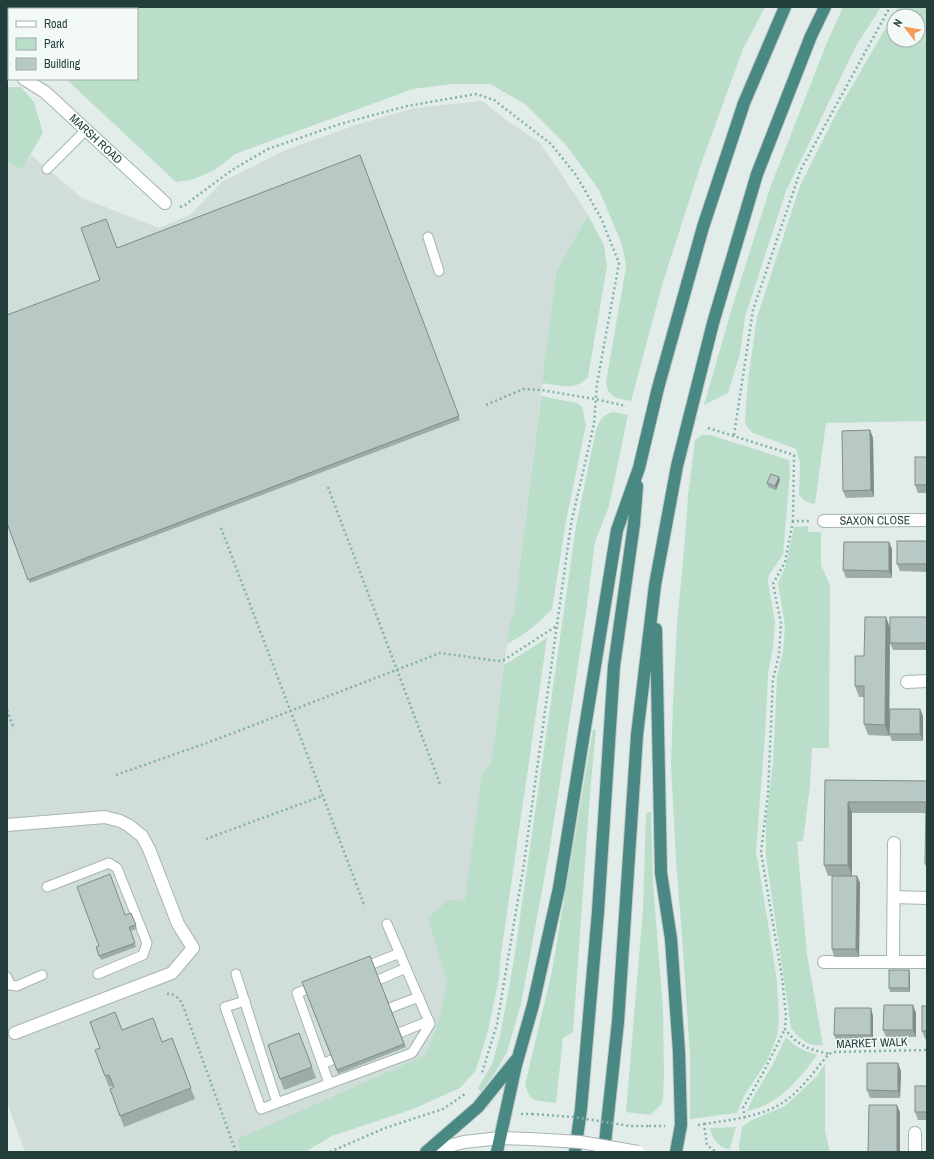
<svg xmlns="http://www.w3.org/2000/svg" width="934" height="1159" font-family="'Archivo Narrow',sans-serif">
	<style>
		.built { fill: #d0ddd9 }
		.green { fill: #bbdecb; fill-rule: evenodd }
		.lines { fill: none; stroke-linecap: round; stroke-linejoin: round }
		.stream { stroke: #89bad3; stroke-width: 6 }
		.service-casing { stroke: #a5b5b2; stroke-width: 11 }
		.minor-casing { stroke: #a5b5b2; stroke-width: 14 }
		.tertiary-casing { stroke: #a5b5b2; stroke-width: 14 }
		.trunk-casing { stroke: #c1c9c8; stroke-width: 14 }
		.path { stroke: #82b1ab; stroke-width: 2.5; stroke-dasharray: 2 3; stroke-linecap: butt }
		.service { stroke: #fff; stroke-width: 9 }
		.minor { stroke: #fff; stroke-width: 12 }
		.tertiary { stroke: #fff; stroke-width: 12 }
		.trunk { stroke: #4a8884; stroke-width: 12 }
		.tertiary-bridge-casing { stroke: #a5b5b2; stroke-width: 14; stroke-linecap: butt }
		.path-bridge { stroke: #82b1ab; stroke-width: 2.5; stroke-dasharray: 2 3; stroke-linecap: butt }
		.tertiary-bridge { stroke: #fff; stroke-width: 12 }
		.wall { fill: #9eaca9 }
		.shaded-wall { fill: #818c89 }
		.building { fill: #b8c8c4; stroke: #818c89 }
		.labels { text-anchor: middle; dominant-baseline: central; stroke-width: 3; stroke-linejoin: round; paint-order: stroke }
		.street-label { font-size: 12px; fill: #223f3c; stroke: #f3f9f7 }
	</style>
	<rect width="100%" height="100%" fill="#e2edea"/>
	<path class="built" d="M482,101L510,123L539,142L558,169L588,215L556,272L514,613L510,621L496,725L465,992L438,1055L250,1152H25L7,1102V162L22,169L31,155L82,198L159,228L190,215L222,182L288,149L356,125L414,108Z"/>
	<g class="green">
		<path d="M88,7H765L743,49L701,164L663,282L631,401C617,398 608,398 606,382L626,267L624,253L621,242L599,190L566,145L525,104L490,84H453L413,89L235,154L215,170L191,180L176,182L66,79H137V9H87Z"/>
		<path d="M843,7H881L856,46L786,191L745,317L740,354L728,393L704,405L732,308L770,188L826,45Z"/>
		<path d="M898,7H927V421L826,423L815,504C807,503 804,501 799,495L800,463L796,449L753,433L746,426L745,420L748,380L757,317L800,186L837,112ZM894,16H918V40H894Z"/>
		<path d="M7,87H21L34,102L43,133L22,169L7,162Z"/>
		<path d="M588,215L604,245L607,266L588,377C574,392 561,385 542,383L556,272Z"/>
		<path d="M541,396L577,403L582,407L586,425L566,521L552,609C538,624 524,635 507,644L510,621L514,613Z"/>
		<path d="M613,412L628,415L609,506L595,542L586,613L550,847L521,1004L507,1052L495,1073L481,1092L478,1088L492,1064L500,1036L513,966L576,526L596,430C599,421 603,414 613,412Z"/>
		<path d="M702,435H710L789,460L790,473L783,555L769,575L768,582L775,622L773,647L768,674L765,736L756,851L771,942L777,982L779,1022L777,1036L767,1061L744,1096L737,1113L690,1119V1056L682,936L676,862L671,765L673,702L677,624L685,539L688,496L695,440Z"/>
		<path d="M808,526V532H821V565L830,585L829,748H812L810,786L803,841L797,842L807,954L823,1045C808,1047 800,1039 791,1028L766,857V821L773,762L777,676L783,652L785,626L778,583L785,568L794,527Z"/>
		<path d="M547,638L501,954L499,978L488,1031L476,1070L460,1088L413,1109L332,1136L305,1152H240L238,1139L426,1055L439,1020L447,982L428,918L448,900L465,901L482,773L491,765L504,665Z"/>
		<path d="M593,729L596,730L590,793L573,1032L563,1038L556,1103L534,1100L529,1095L525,1085L552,971Z"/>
		<path d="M651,812L653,883L663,1009L664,1073L663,1098L661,1105L650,1115L626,1112L643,909L646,813Z"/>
		<path d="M786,1037C796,1048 803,1050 817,1055C801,1078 777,1106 747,1111L754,1096L772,1066Z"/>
		<path d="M825,1064V1131L830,1152H740L739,1146L742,1127L750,1121L785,1106L816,1077Z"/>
		<path d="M736,1127L730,1149C719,1149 712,1138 710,1128Z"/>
	</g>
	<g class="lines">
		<g class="stream">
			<path d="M14,9L15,7"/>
			<path d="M7,24L9,20"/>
		</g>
		<g class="service-casing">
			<g id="service">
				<path d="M47,169L86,130"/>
				<path d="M428,237L439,271"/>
				<path d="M47,887L109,863L117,868L147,943L143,955L98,974"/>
				<path d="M362,968L400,953"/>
				<path d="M236,974L277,1103L412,1053L430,1024L387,924"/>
				<path d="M7,977L10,985L17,986L42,975"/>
				<path d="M369,984L406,968"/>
				<path d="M316,986L297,993L329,1083"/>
				<path d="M245,1001L225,1007L261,1109L277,1103"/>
				<path d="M379,1012L419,997"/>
				<path d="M389,1037L429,1021"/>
				<path d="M322,1064L344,1055"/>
			</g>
		</g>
		<g class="minor-casing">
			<g id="minor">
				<path d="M7,69H9"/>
				<path id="s1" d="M24,79L45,92L165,203"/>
				<path id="s2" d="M824,521L927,520"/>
				<path d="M907,682L927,681"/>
				<path d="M7,825L105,817L120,821L128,825L142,836L149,849L178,924L193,948L172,973L15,1033"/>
				<path d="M894,897L927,898"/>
				<path d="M824,962H927"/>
				<path d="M893,962L894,843"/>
				<path d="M915,1133V1152"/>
			</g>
		</g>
		<g class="tertiary-casing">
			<path id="tertiary" d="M427,1152L464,1142L500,1138L530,1139"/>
		</g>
		<g class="trunk-casing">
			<g id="trunk">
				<path d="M656,629L661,873L671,939L679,1052L681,1125L676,1152"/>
				<path d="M426,1152L478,1107L516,1060"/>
				<path d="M497,1152L516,1065L533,1005L559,888L617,530L639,468L658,388L703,227L744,103L785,7"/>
				<path d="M575,1152L581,1109L598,912L614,666L634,524L637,486"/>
				<path d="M604,1152L618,1022L637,735L655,585L677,466L713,323L757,174L811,36L825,7"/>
			</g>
		</g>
		<g class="path">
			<path d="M180,207L185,205L232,170L268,149L340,124L407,106L476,94L494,100L551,144L576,175L601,218L619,263L597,384L594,424L571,524L523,870L497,1024L482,1073"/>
			<path d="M486,405L523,389L541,390L595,399L626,406"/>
			<path d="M708,428L794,455L793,521H809"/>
			<path d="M734,435L753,310L801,169L890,7"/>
			<path d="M328,487L440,784"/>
			<path d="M793,521L785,562L773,584L781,623L779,655L773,679L768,794L761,852L782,977L786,1016L785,1029C798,1046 808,1049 829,1054"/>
			<path d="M221,528L365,907"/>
			<path d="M7,710L14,729"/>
			<path d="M116,775L215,740L440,653L498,661L504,660L558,625"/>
			<path d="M206,839L322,796"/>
			<path d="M167,994C173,993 179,998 182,1003L236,1152"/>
			<path d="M521,1114H532"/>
			<path d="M745,1118L743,1108L764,1071L785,1029"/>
			<path d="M704,1124C736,1119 772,1116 796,1092C808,1081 818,1066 829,1054L833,1052L927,1050"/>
			<path d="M698,1125L704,1124L707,1145L716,1152"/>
			<path d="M649,1126H665"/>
			<path d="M330,1152L385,1128L443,1109L465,1094"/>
		</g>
		<use href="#service" class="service"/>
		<use href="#minor" class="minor"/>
		<use href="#tertiary" class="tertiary"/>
		<use href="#trunk" class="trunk"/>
		<g class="tertiary-bridge-casing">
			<path id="tertiary-bridge" d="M530,1139L580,1142L638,1152"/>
		</g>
		<path class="path-bridge" d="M532,1114L574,1117L630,1126H649"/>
		<use href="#tertiary-bridge" class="tertiary-bridge"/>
	</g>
	<g class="wall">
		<path d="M9,24V37L7,31V28Z"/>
		<path d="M360,155L460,420L30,583L7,523L100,280L117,248Z"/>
		<path d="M870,430L873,438L874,497L846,498L843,491Z"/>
		<path d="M927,457V493H918L915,485Z"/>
		<path d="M779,477L780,480L776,490L768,487L767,483Z"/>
		<path d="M927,542V572L900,571L897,564Z"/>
		<path d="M892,549V578H846L843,570Z"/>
		<path d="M886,617L890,628L889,736L868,735L864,724V697H859L855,686L864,656Z"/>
		<path d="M927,617V650H893L890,643Z"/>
		<path d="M920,709L923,716V741H892L889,734Z"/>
		<path d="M825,780L927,781V869L925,864L926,813H852V876H828L824,865Z"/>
		<path d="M857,876L860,883L859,957H834L832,949Z"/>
		<path d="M125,915L136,925L137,929L131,931L136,947L101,960L96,947L99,946Z"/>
		<path d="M370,956L406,1047L338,1074L302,982Z"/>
		<path d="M909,970L910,974V992H890L889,988Z"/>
		<path d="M927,1006V1039H925L922,1031Z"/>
		<path d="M916,1013V1037H886L883,1030Z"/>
		<path d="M873,1016V1043L837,1042L834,1035Z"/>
		<path d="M122,1030L162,1042L172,1038L195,1099L124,1127L110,1089L114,1087L113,1086L109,1087L99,1061V1048Z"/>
		<path d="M299,1033L316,1078L284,1090L268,1045Z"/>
		<path d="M901,1071L900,1098H870L867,1090Z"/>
		<path d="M927,1086V1120H918L915,1112Z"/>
	</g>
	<g class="shaded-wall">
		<path d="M58,7H67L66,9H57Z"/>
		<path d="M870,430L873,438L874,497L871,490Z"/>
		<path d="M779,477L780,480L776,490L775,486Z"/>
		<path d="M889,542L892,549V578L889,571Z"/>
		<path d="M886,617L890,628L889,736L885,725Z"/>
		<path d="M920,709L923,716V741L920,734Z"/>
		<path d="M848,802L852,813V876L848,865Z"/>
		<path d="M857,876L860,883L859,957L856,949Z"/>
		<path d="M909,970L910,974V992L909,988Z"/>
		<path d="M913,1005L916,1013V1037L913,1030Z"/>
		<path d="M871,1008L873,1016V1043L871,1035Z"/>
		<path d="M898,1063L901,1071L900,1098L898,1091Z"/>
		<path d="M897,1105L900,1112V1152H897Z"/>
	</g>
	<g class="building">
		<path d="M17,7H58L57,9H16Z"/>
		<path d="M9,24V31L7,30V28Z"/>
		<path d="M360,155L459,416L28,580L7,523V315L100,280L81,228L106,219L117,248Z"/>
		<path d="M870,430L871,490L843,491L842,431Z"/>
		<rect x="915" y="457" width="12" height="28"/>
		<path d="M771,474L779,477L775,486L767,483Z"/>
		<rect x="897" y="541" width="30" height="23"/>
		<path d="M844,542H889V571L843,570Z"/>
		<path d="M865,617H886L885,725L864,724V686H855V656H864Z"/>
		<rect x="890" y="617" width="37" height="26"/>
		<path d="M890,709H920V734H889Z"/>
		<path d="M825,780L927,781V864H925L926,802H848V865H824Z"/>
		<path d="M110,874L125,915L131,913L136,925L129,927L135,943L99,956L96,947L99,946L77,887Z"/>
		<path d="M832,876H857L856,949H832Z"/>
		<path d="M370,956L404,1044L337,1070L302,982Z"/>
		<rect x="889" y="970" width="20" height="18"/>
		<path d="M884,1005H913V1030H883Z"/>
		<rect x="922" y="1006" width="5" height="25"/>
		<path d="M835,1008H871V1035H834Z"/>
		<path d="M115,1012L122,1030L153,1018L162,1042L172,1038L191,1088L120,1116L110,1089L114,1087L109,1075L105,1076L95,1050L100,1048L90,1022Z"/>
		<path d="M299,1033L312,1067L280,1079L268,1045Z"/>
		<path d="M867,1063H898V1091L867,1090Z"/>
		<rect x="915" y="1086" width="12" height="26"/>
		<path d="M869,1105H897V1152H868Z"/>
	</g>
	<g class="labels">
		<g class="street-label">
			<text stroke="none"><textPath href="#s1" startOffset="94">MARSH ROAD</textPath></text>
			<text stroke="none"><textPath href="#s2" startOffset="51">SAXON CLOSE</textPath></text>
			<text transform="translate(872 1043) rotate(-2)">MARKET WALK</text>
		</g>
	</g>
	<rect width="934" height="1159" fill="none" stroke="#223f3c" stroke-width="16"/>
	<rect x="8" y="8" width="130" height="72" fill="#f3f9f7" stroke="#9fafac"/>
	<rect x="16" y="21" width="20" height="6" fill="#ffffff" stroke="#9fafac"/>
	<text x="44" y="28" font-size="12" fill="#223f3c">Road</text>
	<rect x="16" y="38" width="20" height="12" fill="#bbdecb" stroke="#9fafac"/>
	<text x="44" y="48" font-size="12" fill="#223f3c">Park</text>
	<rect x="16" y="58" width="20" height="12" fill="#b8c8c4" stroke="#9fafac"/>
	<text x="44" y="68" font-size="12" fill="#223f3c">Building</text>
	<g transform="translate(906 28) rotate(301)"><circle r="19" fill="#f3f9f7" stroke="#9fafac"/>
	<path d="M0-3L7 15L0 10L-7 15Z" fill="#f59b58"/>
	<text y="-6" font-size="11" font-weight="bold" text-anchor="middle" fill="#223f3c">N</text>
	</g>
</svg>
